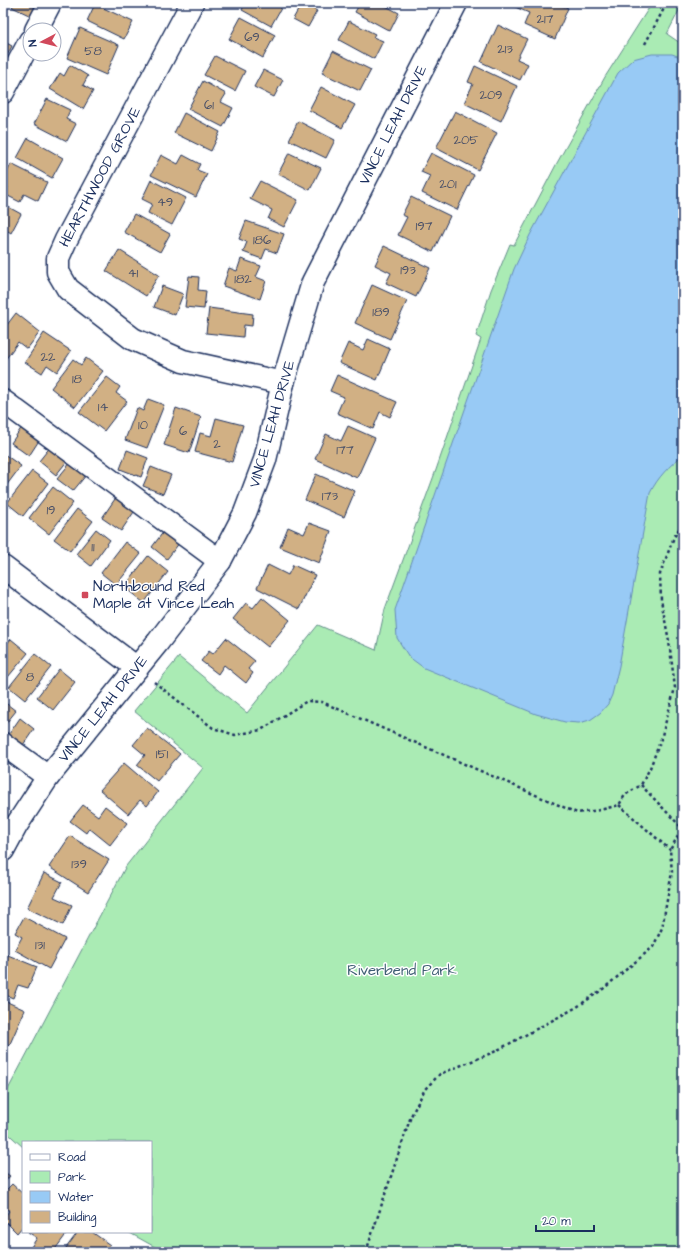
<svg xmlns="http://www.w3.org/2000/svg" width="686" height="1255" font-family="'Architects Daughter',sans-serif">
	<style>
		.green { fill: #aaebb4; stroke: #628d89 }
		.water { fill: #98caf5; stroke: #668cb9 }
		.building { fill: #d1b084; stroke: #1b2f5e }
		.lines { fill: none; stroke-linecap: round; stroke-linejoin: round }
		.minor-casing { stroke: #1b2f5e; stroke-width: 25 }
		.path { stroke: #1b2f5e; stroke-width: 2.5; stroke-dasharray: 3 3; stroke-linecap: butt }
		.minor { stroke: #fff; stroke-width: 22 }
		.poi-dot { fill: #d1495b; stroke: #fff; stroke-width: 1.5 }
		.labels { text-anchor: middle; dominant-baseline: central; stroke-width: 3; stroke-linejoin: round; paint-order: stroke }
		.number-label { font-size: 13px; fill: #484f68 }
		.street-label { font-size: 15px; fill: #1b2f5e; stroke: #fff }
		.poi-label { font-size: 15px; fill: #1b2f5e; stroke: #fff; text-anchor: start }
		.park-label { font-size: 15px; fill: #3f5e74; stroke: #fff }
	</style>
	<rect width="100%" height="100%" fill="#fff"/>
	<filter id="ink" filterUnits="userSpaceOnUse"><feTurbulence type="fractalNoise" baseFrequency=".025" numOctaves="2"/><feDisplacementMap in="SourceGraphic" scale="8" xChannelSelector="R" yChannelSelector="G"/><feConvolveMatrix kernelMatrix="1 2 1 2 8 2 1 2 1" color-interpolation-filters="sRGB"/></filter>
	<g filter="url(#ink)">
		<path class="green" d="M652,3H683L667,34L683,45V1252H164L128,1232H151V1142H23V1147L3,1129V1099L126,866L203,768L134,711L179,657L247,713L318,625L376,650L385,609L436,470L481,339L476,336L491,290L510,244L514,245L557,163L605,77Z"/>
		<path class="water" d="M652,54H672L683,58V455C669,466 658,477 650,493L619,666L612,695L608,704L600,713L590,720L579,723L565,722L536,714L424,668L409,657L397,638L395,610L514,269L530,235L618,73L633,59Z"/>
		<g class="building">
			<path d="M14,3H38L31,16L12,7Z"/>
			<path d="M245,3H284L271,26L242,10Z"/>
			<path d="M302,3L317,11L308,27L293,19Z"/>
			<path d="M360,3H380L399,13L390,31L355,12Z"/>
			<path d="M514,3H556L568,8L555,39L524,25L529,13L513,6Z"/>
			<path d="M95,4L133,22L124,39L87,21Z"/>
			<path d="M241,17L275,35L263,58L229,39Z"/>
			<path d="M349,21L375,34L373,37L383,41L374,59L339,40Z"/>
			<path d="M498,25L527,39L517,59L528,64L520,80L481,62Z"/>
			<path d="M80,28L119,45L106,75L67,58Z"/>
			<path d="M3,41L12,46L3,63Z"/>
			<path d="M333,51L371,70L360,91L322,73Z"/>
			<path d="M215,56L245,71L235,91L204,75Z"/>
			<path d="M70,65L88,76L83,85L93,91L83,109L50,89L60,73L64,76Z"/>
			<path d="M475,66L517,86L501,121L464,103L473,84L468,82Z"/>
			<path d="M263,70L283,80L274,97L254,87Z"/>
			<path d="M203,81L226,94L221,102L233,108L223,127L188,109Z"/>
			<path d="M321,87L355,105L342,128L309,110Z"/>
			<path d="M47,99L70,110L66,119L76,124L67,141L34,124Z"/>
			<path d="M455,111L497,133L478,170L436,148Z"/>
			<path d="M184,113L220,132L211,151L174,133Z"/>
			<path d="M298,121L335,140L326,158L289,140Z"/>
			<path d="M28,138L63,158L52,178L17,158Z"/>
			<path d="M289,153L321,168L310,190L278,174Z"/>
			<path d="M431,153L474,175L457,210L422,193L430,176L421,172Z"/>
			<path d="M161,155L178,164L183,155L200,164L197,170L207,174L196,197L151,175Z"/>
			<path d="M11,164L47,182L38,201L24,194L20,202L4,194L8,187L3,185V180Z"/>
			<path d="M151,180L186,198L172,225L148,213L152,204L142,199Z"/>
			<path d="M260,181L298,200L284,227L268,219L272,210L250,199Z"/>
			<path d="M411,197L450,216L433,252L398,235L407,217L402,215Z"/>
			<path d="M3,204L21,214L11,233L3,228Z"/>
			<path d="M134,214L170,234L160,252L124,232Z"/>
			<path d="M246,221L284,234L277,253L266,249L262,259L243,252L247,242L239,239Z"/>
			<path d="M384,246L430,268L416,297L386,283L391,273L375,265Z"/>
			<path d="M119,250L159,275L146,296L106,271Z"/>
			<path d="M241,259L261,266L256,277L266,281L260,299L223,286L229,268L237,271Z"/>
			<path d="M189,276L199,277L198,290L206,291L204,309L185,307Z"/>
			<path d="M372,285L407,301L390,339L355,323Z"/>
			<path d="M162,286L183,294L175,315L154,307Z"/>
			<path d="M209,308L253,314L252,326L244,325L243,337L206,333Z"/>
			<path d="M16,313L40,332L27,349L18,342L5,360L3,358V330Z"/>
			<path d="M44,333L71,351L57,372L47,365L42,373L25,362Z"/>
			<path d="M368,339L390,349L377,380L339,363L348,343L363,350Z"/>
			<path d="M86,358L103,371L75,407L51,388L73,359L81,365Z"/>
			<path d="M337,375L397,402L390,417L380,412L373,429L337,413L344,397L330,391Z"/>
			<path d="M107,377L120,387L116,393L127,401L104,431L79,412Z"/>
			<path d="M148,399L164,405L147,448L125,440L137,408L143,411Z"/>
			<path d="M176,408L201,417L189,453L164,445Z"/>
			<path d="M216,418L243,425L232,462L195,452L200,433L211,436Z"/>
			<path d="M348,426L375,438L357,478L315,459L326,434L341,441Z"/>
			<path d="M22,427L40,439L29,456L11,443Z"/>
			<path d="M51,446L68,460L56,475L39,461Z"/>
			<path d="M127,450L148,458L141,477L120,469Z"/>
			<path d="M4,454L21,466L3,490V456Z"/>
			<path d="M71,462L87,474L73,491L57,479Z"/>
			<path d="M151,467L171,475L163,494L143,486Z"/>
			<path d="M32,471L48,483L23,516L7,503Z"/>
			<path d="M316,474L355,491L344,517L305,500Z"/>
			<path d="M53,487L73,503L49,534L29,518Z"/>
			<path d="M117,496L136,509L121,531L102,518Z"/>
			<path d="M77,509L93,521L70,551L54,539Z"/>
			<path d="M309,523L331,531L319,563L280,547L288,527L304,534Z"/>
			<path d="M96,529L110,540L91,566L76,554Z"/>
			<path d="M164,531L180,542L167,559L152,547Z"/>
			<path d="M125,542L141,554L116,585L101,573Z"/>
			<path d="M148,556L168,572L144,603L124,587Z"/>
			<path d="M268,565L288,575L293,565L315,575L299,609L257,588Z"/>
			<path d="M262,597L290,620L268,647L233,619L246,603L253,608Z"/>
			<path d="M226,638L255,661L248,669L253,673L246,683L224,665L218,674L201,661L209,651L213,654Z"/>
			<path d="M11,639L28,653L3,683V648Z"/>
			<path d="M35,654L51,667L25,700L9,687Z"/>
			<path d="M59,669L75,682L53,710L37,697Z"/>
			<path d="M3,701L16,711L3,727Z"/>
			<path d="M20,718L34,729L23,745L9,734Z"/>
			<path d="M147,728L180,754L157,781L137,765L145,755L133,745Z"/>
			<path d="M124,763L158,792L147,806L140,800L128,814L100,790Z"/>
			<path d="M83,805L98,816L105,806L127,823L110,845L89,828L86,833L70,821Z"/>
			<path d="M70,836L109,860L88,892L49,867Z"/>
			<path d="M44,873L62,882L54,897L72,905L63,925L27,908Z"/>
			<path d="M24,917L65,939L49,969L15,950L22,937L15,933Z"/>
			<path d="M3,953L37,967L28,988L18,985L13,998L3,994Z"/>
			<path d="M3,1000L25,1010L9,1046L3,1043Z"/>
			<path d="M3,1171L10,1176L3,1184Z"/>
			<path d="M12,1184L23,1194V1226L17,1233L3,1219L9,1211L3,1206V1193Z"/>
			<path d="M28,1232H68L53,1252H37L31,1247L37,1238Z"/>
			<path d="M78,1232H92L110,1245L104,1252H63Z"/>
		</g>
		<g class="lines">
			<g class="minor-casing">
				<g id="minor">
					<path d="M192,3L66,240L58,258V272L68,289L133,339L183,361L283,383"/>
					<path d="M36,30L50,3"/>
					<path d="M3,92L30,41"/>
					<path d="M3,401L220,561"/>
					<path d="M3,567L137,668"/>
					<path d="M3,744L48,777"/>
					<path d="M3,850L16,826L48,777L158,642L220,561L245,513L265,460L283,383L313,282L456,3"/>
				</g>
			</g>
			<g class="path">
				<path d="M645,44L667,3"/>
				<path d="M154,682L213,728L235,735L261,730L307,701L322,702L577,813L600,810L619,805L625,795L641,785L650,768L661,739L675,688L669,641L661,600L660,574L674,537L683,523"/>
				<path d="M641,785L682,828"/>
				<path d="M619,805L670,850"/>
				<path d="M366,1252L411,1116L425,1089L440,1074L494,1052L577,1007L603,989L653,947L662,928L672,872L670,850L683,827"/>
			</g>
			<use href="#minor" class="minor"/>
		</g>
	</g>
	<rect class="poi-dot" x="81" y="591" width="8" height="8" rx="2"/>
	<g class="labels">
		<g class="number-label">
			<text x="545" y="19">217</text>
			<text x="252" y="37">69</text>
			<text x="505" y="49">213</text>
			<text x="93" y="51">58</text>
			<text x="491" y="95">209</text>
			<text x="209" y="105">61</text>
			<text x="466" y="140">205</text>
			<text x="448" y="184">201</text>
			<text x="165" y="202">49</text>
			<text x="424" y="226">197</text>
			<text x="262" y="240">186</text>
			<text x="408" y="270">193</text>
			<text x="133" y="273">41</text>
			<text x="243" y="279">182</text>
			<text x="381" y="312">189</text>
			<text x="48" y="357">22</text>
			<text x="77" y="379">18</text>
			<text x="103" y="407">14</text>
			<text x="143" y="425">10</text>
			<text x="183" y="431">6</text>
			<text x="217" y="444">2</text>
			<text x="345" y="450">177</text>
			<text x="330" y="496">173</text>
			<text x="51" y="510">19</text>
			<text x="93" y="547">11</text>
			<text x="30" y="677">8</text>
			<text x="162" y="754">151</text>
			<text x="79" y="864">139</text>
			<text x="40" y="945">131</text>
		</g>
		<g class="street-label">
			<text transform="translate(393 125) rotate(-63)">VINCE LEAH DRIVE</text>
			<text transform="translate(100 177) rotate(-62)">HEARTHWOOD GROVE</text>
			<text transform="translate(272 424) rotate(-74)">VINCE LEAH DRIVE</text>
			<text transform="translate(103 709) rotate(-51)">VINCE LEAH DRIVE</text>
		</g>
		<g class="poi-label">
			<text x="93" y="586">Northbound Red<tspan x="93" dy="17">Maple at Vince Leah</tspan></text>
		</g>
		<g class="park-label">
			<text x="402" y="970">Riverbend Park</text>
		</g>
	</g>
	<rect width="686" height="1255" fill="none" stroke="#fff" stroke-width="16"/>
	<rect x="8" y="8" width="670" height="1239" fill="none" stroke="#1b2f5e" stroke-width="1.5" filter="url(#ink)"/>
	<rect x="22" y="1141" width="130" height="92" fill="#ffffff" stroke="#a4acbf"/>
	<rect x="30" y="1154" width="20" height="6" fill="#ffffff" stroke="#a4acbf"/>
	<text x="58" y="1161" font-size="12" fill="#1b2f5e">Road</text>
	<rect x="30" y="1171" width="20" height="12" fill="#aaebb4" stroke="#a4acbf"/>
	<text x="58" y="1181" font-size="12" fill="#1b2f5e">Park</text>
	<rect x="30" y="1191" width="20" height="12" fill="#98caf5" stroke="#a4acbf"/>
	<text x="58" y="1201" font-size="12" fill="#1b2f5e">Water</text>
	<rect x="30" y="1211" width="20" height="12" fill="#d1b084" stroke="#a4acbf"/>
	<text x="58" y="1221" font-size="12" fill="#1b2f5e">Building</text>
	<g transform="translate(42 42) rotate(263)"><circle r="19" fill="#ffffff" stroke="#a4acbf"/>
	<path d="M0-3L7 15L0 10L-7 15Z" fill="#d1495b"/>
	<text y="-6" font-size="11" font-weight="bold" text-anchor="middle" fill="#1b2f5e">N</text>
	</g>
	<path d="M536 1225v6h58v-6" fill="none" stroke="#1b2f5e" stroke-width="2"/>
	<text x="542" y="1225" font-size="12" fill="#1b2f5e" stroke="#ffffff" stroke-width="3" paint-order="stroke">20 m</text>
</svg>
